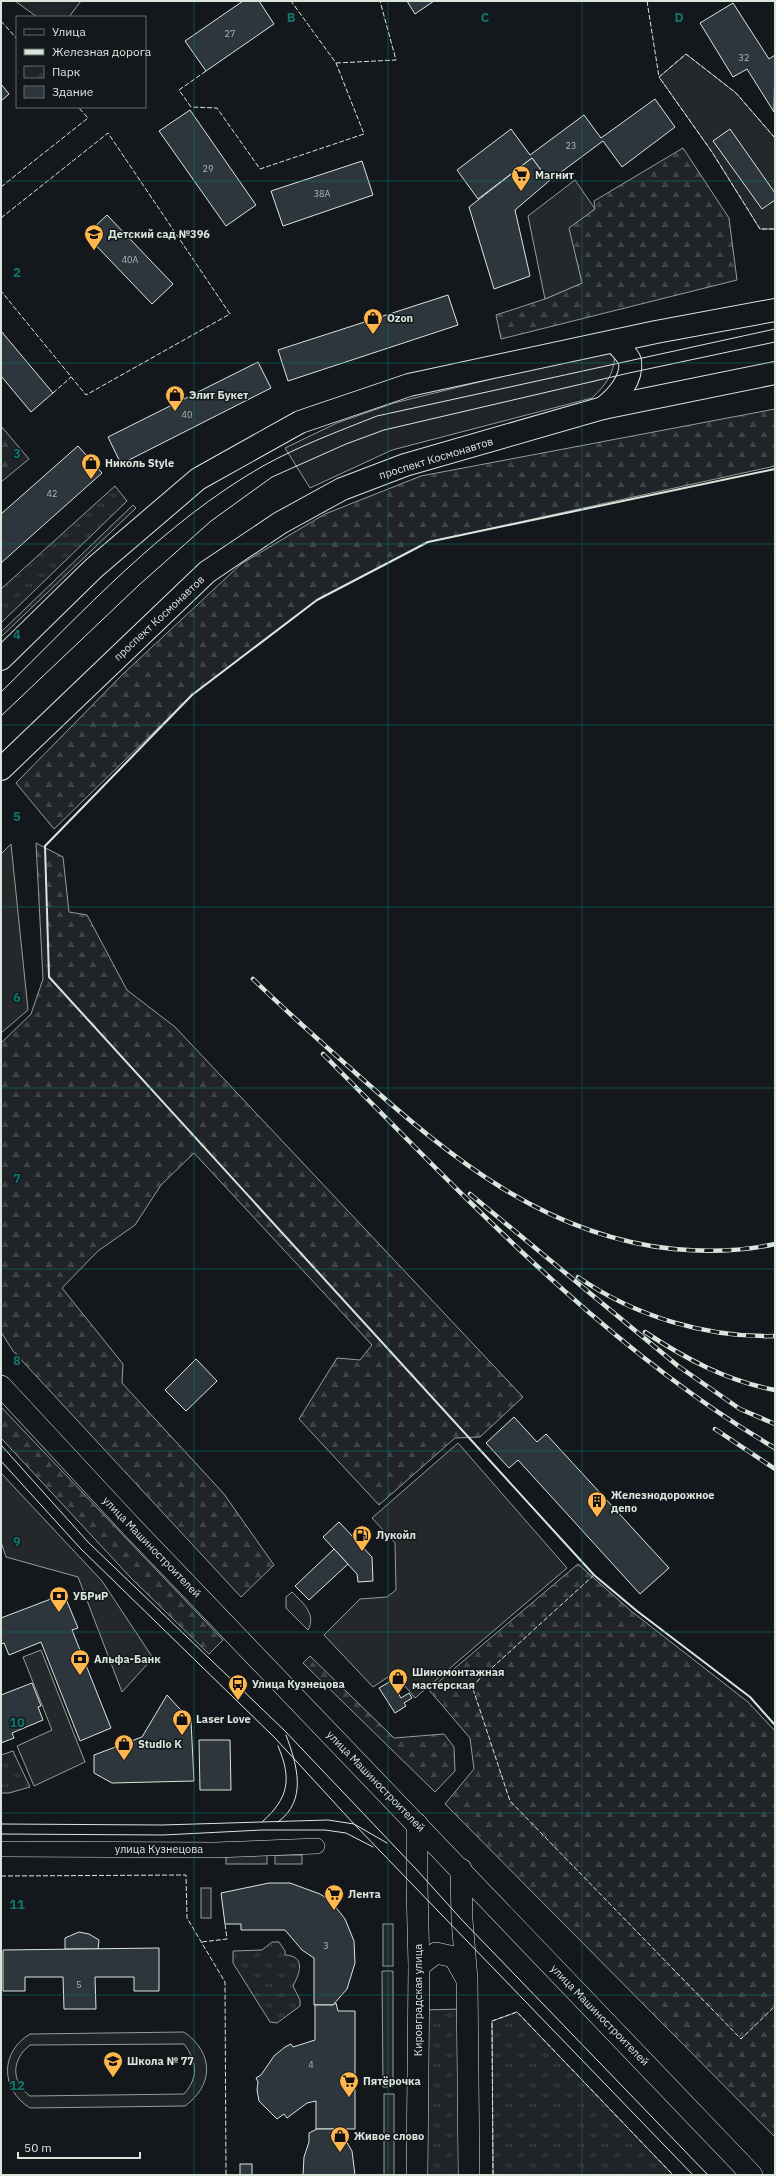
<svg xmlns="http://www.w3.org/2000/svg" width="776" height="2176" font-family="'IBM Plex Sans',sans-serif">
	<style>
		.grass { fill: #202428; stroke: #939e99; fill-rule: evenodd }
		.forest { fill: url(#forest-firs); stroke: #939e99 }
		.park { fill: url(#park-tufts); stroke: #939e99 }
		.parking { fill: #24282b; stroke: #939e99 }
		.building { fill: #2c363c; stroke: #d8e6dc }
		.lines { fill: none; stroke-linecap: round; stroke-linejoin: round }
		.street-casing { stroke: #d8e6dc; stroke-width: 16 }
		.secondary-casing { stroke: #d8e6dc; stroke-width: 22 }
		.primary-casing { stroke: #d8e6dc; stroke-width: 24 }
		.street { stroke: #14181c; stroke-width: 15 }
		.secondary { stroke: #14181c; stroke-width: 21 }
		.primary { stroke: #14181c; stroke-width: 22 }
		.tram { stroke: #d8e6dc; stroke-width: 1 }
		.rail-casing { stroke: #d8e6dc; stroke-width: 4.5 }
		.rail { stroke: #14181c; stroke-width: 3; stroke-dasharray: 9; stroke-linecap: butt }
		.fence { stroke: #d8e6dc; stroke-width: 1; stroke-dasharray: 5 2; stroke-linecap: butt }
		.wall { stroke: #d8e6dc; stroke-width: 2 }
		.grid { fill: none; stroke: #0f766e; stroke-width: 1; stroke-opacity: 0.55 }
		.labels { text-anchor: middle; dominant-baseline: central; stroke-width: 3; stroke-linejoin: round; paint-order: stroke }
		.number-label { font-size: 9px; fill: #adbab4 }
		.poi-label { font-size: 11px; font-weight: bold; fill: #d8e6dc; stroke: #14181c; text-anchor: start }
		.street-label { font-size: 11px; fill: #d8e6dc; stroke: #14181c }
		.grid-label { font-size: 13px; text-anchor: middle; font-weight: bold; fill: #0f766e; stroke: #14181c; stroke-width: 3; stroke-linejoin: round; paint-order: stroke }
	</style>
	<defs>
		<pattern id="forest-firs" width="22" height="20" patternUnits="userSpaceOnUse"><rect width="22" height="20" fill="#202428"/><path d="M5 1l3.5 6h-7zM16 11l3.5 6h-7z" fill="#404447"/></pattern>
		<pattern id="park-tufts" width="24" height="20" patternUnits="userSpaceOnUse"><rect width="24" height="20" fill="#202428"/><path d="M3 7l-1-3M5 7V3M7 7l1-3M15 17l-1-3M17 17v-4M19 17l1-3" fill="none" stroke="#404447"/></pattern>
	</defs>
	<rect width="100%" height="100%" fill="#14181c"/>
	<g class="grass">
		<path d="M15,1H81L69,17H37Z"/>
		<path d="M605,351L615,355C613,376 607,383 592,398L392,450L310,488L285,448L337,423L394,403Z"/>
		<path d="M292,1592C302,1602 317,1614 308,1630L286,1608V1597Z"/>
		<path d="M184,2032C214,2053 214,2085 185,2106L30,2108C0,2089 0,2052 30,2034ZM184,2044C197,2061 199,2077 184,2094L30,2096C11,2082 11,2060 30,2045Z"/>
	</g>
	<g class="forest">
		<path d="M683,148L729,218L737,280L501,339L496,315L545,299L582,283L568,228L595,209L594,201Z"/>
		<path d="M775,409V466L428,542L317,600L192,695L54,829L16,783L122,675L241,564L325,514L421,476Z"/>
		<path d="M1,426L29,459L1,482Z"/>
		<path d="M36,843L63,857L69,912L87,915L127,990L175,1027L523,1397L480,1437L455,1438L379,1505L299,1419L337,1358L360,1360L372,1345L194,1153L161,1185L135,1225L98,1251L62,1288L123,1364L122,1383L224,1494L274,1565L241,1597L13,1351L1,1332V1043L31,1014L43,979Z"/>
		<path d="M1,1407L223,1640L209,1654L131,1578L1,1438Z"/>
		<path d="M578,1564L631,1611L748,1702L775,1731V2137L445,1804L474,1769L470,1738L429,1690Z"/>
		<path d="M310,1656L394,1738L444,1734L454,1747L455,1771L435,1792L303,1663Z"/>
	</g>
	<g class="park">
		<path d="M115,486L127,501L1,623V589Z"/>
		<path d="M133,505L136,508L1,637V632Z"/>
		<path d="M13,1751L30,1787L9,1793H1V1755Z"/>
		<path d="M272,1942H279L285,1951V1955C306,1956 300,1973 293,1986L300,2000V2006L277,2023L270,2022L233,1963V1951L262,1950Z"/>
		<path d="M462,2009V2175H424L423,2010Z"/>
		<path d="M517,2012L673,2175H493L492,2021Z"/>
	</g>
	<g class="parking">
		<path d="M686,54L736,93L775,138V229H760L712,152L659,77Z"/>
		<path d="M575,180L595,209L569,228L582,283L545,299L528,216Z"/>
		<path d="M11,844L28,1010L1,1033V854Z"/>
		<path d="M458,1443L567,1568L415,1698L394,1673L373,1687L324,1635L360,1599L387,1597L396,1590L395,1543L372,1518Z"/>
		<path d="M1,1473L102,1581L153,1658L122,1692L78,1577L6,1557L1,1542Z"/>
		<path d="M41,1650L85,1762L34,1786L17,1746L52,1730L23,1657Z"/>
		<rect x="226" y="1855" width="41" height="9"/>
		<rect x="275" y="1855" width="27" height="9"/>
		<rect x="201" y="1888" width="10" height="30"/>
		<rect x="383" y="1924" width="10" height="42"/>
		<path d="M382,1971H393V2087H383Z"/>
		<rect x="384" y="2094" width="10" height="81"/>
	</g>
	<g class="building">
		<path d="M243,1H259L274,24L206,71L185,41Z"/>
		<path d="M407,1H434L415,14Z"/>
		<path d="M733,3L769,59L775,55L774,112L747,69L733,77L700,23Z"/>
		<path d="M1,84L9,94L1,101Z"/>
		<path d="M655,99L675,127L622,167L603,141L549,181L532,158L478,199L457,170L511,129L530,155L584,115L601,138Z"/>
		<path d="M190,110L256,205L226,226L159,131Z"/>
		<path d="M730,129L775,193V200L762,209L713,141Z"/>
		<path d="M532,158L549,181L515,210L530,276L494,289L469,207Z"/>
		<path d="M362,161L373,195L283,226L271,191Z"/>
		<path d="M107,215L173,284L152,304L86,235Z"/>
		<path d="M448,295L458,325L288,381L278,350Z"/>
		<path d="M1,331L53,393L31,412L1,376Z"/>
		<path d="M258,362L271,388L121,464L108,437Z"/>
		<path d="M78,446L102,473L1,563V514Z"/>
		<path d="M196,1359L217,1381L186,1411L165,1390Z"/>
		<path d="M514,1417L537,1442L546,1434L669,1568L640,1594L518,1460L509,1468L486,1443Z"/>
		<path d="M339,1522L372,1557L373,1581L358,1582L357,1574L323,1537Z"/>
		<path d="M334,1549L348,1564L309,1600L295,1586Z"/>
		<path d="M64,1594L78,1628L72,1630L111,1728L80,1741L41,1642L9,1655L4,1643L1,1644V1618Z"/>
		<path d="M391,1681L401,1698L409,1693L412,1698L404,1703L406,1706L395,1713L379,1688Z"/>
		<path d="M32,1683L41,1706L38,1707L43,1720L12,1733L14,1738L1,1743V1695Z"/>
		<path d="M167,1695L191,1721L194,1781L112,1783L94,1773V1755L142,1737Z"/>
		<path d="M199,1740H230L231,1790H200Z"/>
		<path d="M269,1883H290L320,1894L331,1901L345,1919L354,1941L355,1963L347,1989L333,2005H314V1958L302,1950L285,1930H241V1924H225L221,1893Z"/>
		<path d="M79,1932L89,1934L99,1940L98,1949H65V1938Z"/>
		<path d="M159,1948V1991H134V1977H95L96,2009H64L63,1977H25V1991H3V1950Z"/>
		<path d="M336,2003L338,2011H355V2129H316V2101L307,2103L287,2118L284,2114L277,2119L259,2101L257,2090L258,2082L256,2078L261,2075L274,2056L285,2047L291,2044L293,2047L315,2040V2005H333Z"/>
		<path d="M317,2129H336L342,2134L352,2151L355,2175H303L304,2157L309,2142V2133Z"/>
		<rect x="240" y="2164" width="12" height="11"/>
	</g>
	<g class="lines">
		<g class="street-casing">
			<path id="street" d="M1,1849L215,1850L317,1846"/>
		</g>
		<g class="secondary-casing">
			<g id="secondary">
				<path d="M1,1386L128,1523L752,2175"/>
				<path d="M461,1869L462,1920L467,1979L469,2175"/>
				<path d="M419,1966L436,1953L454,1957L466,1978"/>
				<path d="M417,2175L419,1966L417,1887V1824"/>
			</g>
		</g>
		<g class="primary-casing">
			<g id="primary">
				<path d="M603,408C616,398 633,380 630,361C628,355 619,347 615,341"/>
				<path d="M1,659L94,568L198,479L300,422L409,385L656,332L775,310"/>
				<path d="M1,769L207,572L280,523L342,489L405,465L603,408L775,373"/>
			</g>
		</g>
		<use href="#street" class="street"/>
		<use href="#secondary" class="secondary"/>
		<use href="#primary" class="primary"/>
		<g class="tram">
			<path d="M1,692C83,612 163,523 263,466C299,446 339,431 377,416L775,329"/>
			<path d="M1,716L139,585L211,521L272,477L346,444L384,430L629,373L775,342"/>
			<path d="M1,1445L88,1542L284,1730L417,1870L462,1920L708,2175"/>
			<path d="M1,1461L81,1549L275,1738L354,1824L693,2175"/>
			<path d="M262,1822C289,1798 292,1779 278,1746"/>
			<path d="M278,1822C308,1800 297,1765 286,1735"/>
			<path d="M1,1824L162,1825L328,1820L354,1824L387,1843"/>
			<path d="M1,1834L163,1835L262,1830H325L346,1833L373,1847"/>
		</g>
		<g class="rail-casing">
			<g id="rail">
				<path d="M253,979C287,1012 323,1044 359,1076C452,1159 546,1236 674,1249C707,1252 743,1251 775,1244"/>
				<path d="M323,1054C461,1193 605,1349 775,1448"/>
				<path d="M470,1194L678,1366L740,1409L775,1424"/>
				<path d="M578,1277C634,1316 707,1338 775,1336"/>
				<path d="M645,1332C686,1359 727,1381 775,1390"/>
				<path d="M715,1429L775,1469"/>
			</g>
		</g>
		<use href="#rail" class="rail"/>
		<g class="fence">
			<path d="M647,1L659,77"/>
			<path d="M1,21L17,39"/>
			<path d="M336,63L396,60L380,1"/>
			<path d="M206,71L179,90L191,107L217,108L260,169L364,134L336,63L291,1"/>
			<path d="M775,138L736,93L686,54L659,77L712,152L760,229H775"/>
			<path d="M1,187L88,118L78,107"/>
			<path d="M1,218L108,133L230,314L86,395L1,291"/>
			<path d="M53,393L71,377"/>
			<path d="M594,1575L472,1686L510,1801L741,2039L775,2006"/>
			<path d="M1,1876L186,1875L187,1918L225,1982L226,2175"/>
			<path d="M202,1942L227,1939L225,1924"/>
			<path d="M493,2175L492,2021L517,2012L673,2175"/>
		</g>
		<path class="wall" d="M775,469L428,542L317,600L192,695L45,846L49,977L594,1575L637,1611L750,1697L775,1725"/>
	</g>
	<path class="grid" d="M194,1V2175M388,1V2175M582,1V2175M1,181H775M1,363H775M1,544H775M1,725H775M1,907H775M1,1088H775M1,1269H775M1,1451H775M1,1632H775M1,1813H775M1,1995H775"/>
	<defs>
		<g id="supermarket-pin" transform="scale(1)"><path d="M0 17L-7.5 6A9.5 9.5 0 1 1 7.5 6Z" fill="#ffb74d" stroke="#14181c"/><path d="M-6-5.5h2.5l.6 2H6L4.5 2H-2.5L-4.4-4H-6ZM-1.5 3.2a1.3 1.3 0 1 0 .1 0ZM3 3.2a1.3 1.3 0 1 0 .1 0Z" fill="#111"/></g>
		<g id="school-pin" transform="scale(1)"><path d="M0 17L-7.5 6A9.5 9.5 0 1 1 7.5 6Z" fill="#ffb74d" stroke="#14181c"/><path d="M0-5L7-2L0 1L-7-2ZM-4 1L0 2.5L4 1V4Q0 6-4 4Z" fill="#111"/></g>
		<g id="shop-pin" transform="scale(1)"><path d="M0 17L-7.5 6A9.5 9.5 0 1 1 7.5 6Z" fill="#ffb74d" stroke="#14181c"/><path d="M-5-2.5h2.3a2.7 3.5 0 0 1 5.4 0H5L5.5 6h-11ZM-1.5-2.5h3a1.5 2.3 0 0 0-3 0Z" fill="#111"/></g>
		<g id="building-pin" transform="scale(1)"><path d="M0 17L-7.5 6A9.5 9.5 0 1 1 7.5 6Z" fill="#ffb74d" stroke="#14181c"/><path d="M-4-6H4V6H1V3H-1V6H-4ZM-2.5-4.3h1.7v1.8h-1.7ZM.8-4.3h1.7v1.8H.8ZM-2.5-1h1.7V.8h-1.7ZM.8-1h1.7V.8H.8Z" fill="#111"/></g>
		<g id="fuel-pin" transform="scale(1)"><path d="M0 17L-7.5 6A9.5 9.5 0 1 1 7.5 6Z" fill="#ffb74d" stroke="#14181c"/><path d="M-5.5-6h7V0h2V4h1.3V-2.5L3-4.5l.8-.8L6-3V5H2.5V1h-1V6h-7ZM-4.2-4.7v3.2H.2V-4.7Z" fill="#111"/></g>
		<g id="bank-pin" transform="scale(1)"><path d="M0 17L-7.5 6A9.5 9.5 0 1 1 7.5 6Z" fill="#ffb74d" stroke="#14181c"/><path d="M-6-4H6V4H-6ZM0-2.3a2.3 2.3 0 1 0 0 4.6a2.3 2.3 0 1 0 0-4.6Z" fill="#111"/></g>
		<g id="bus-pin" transform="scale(1)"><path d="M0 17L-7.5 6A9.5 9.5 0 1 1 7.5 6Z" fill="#ffb74d" stroke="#14181c"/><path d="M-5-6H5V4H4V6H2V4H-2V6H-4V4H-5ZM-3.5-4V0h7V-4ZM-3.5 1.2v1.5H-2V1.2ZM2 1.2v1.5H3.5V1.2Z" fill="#111"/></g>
	</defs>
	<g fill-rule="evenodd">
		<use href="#supermarket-pin" x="521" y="175"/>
		<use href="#school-pin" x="94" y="234"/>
		<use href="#shop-pin" x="373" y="318"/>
		<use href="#shop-pin" x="175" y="395"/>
		<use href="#shop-pin" x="91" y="463"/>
		<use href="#building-pin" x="597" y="1501"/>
		<use href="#fuel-pin" x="362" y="1535"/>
		<use href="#bank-pin" x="59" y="1596"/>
		<use href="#bank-pin" x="80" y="1659"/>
		<use href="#shop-pin" x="398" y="1678"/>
		<use href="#bus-pin" x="238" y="1684"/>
		<use href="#shop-pin" x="182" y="1719"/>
		<use href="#shop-pin" x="124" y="1744"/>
		<use href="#supermarket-pin" x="334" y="1894"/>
		<use href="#school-pin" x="113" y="2061"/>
		<use href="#supermarket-pin" x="349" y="2081"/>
		<use href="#shop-pin" x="340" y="2136"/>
	</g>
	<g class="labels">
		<g class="number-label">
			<text x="230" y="33">27</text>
			<text x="744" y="57">32</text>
			<text x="571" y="145">23</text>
			<text x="208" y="168">29</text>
			<text x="322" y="193">38А</text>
			<text x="130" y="259">40А</text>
			<text x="187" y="414">40</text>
			<text x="52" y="493">42</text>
			<text x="326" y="1945">3</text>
			<text x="79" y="1984">5</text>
			<text x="311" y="2064">4</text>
		</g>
		<g class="poi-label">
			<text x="535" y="175">Магнит</text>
			<text x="108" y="234">Детский сад №396</text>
			<text x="387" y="318">Ozon</text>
			<text x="189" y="395">Элит Букет</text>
			<text x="105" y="463">Николь Style</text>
			<text x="611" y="1495">Железнодорожное<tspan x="611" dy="13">депо</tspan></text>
			<text x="376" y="1535">Лукойл</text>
			<text x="73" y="1596">УБРиР</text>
			<text x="94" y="1659">Альфа-Банк</text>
			<text x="412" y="1672">Шиномонтажная<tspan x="412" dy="13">мастерская</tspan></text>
			<text x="252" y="1684">Улица Кузнецова</text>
			<text x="196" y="1719">Laser Love</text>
			<text x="138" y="1744">Studio K</text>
			<text x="348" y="1894">Лента</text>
			<text x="127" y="2061">Школа № 77</text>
			<text x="363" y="2081">Пятёрочка</text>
			<text x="354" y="2136">Живое слово</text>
		</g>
		<g class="street-label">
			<text transform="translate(436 458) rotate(-17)">проспект Космонавтов</text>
			<text transform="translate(159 618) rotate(-43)">проспект Космонавтов</text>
			<text transform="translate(152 1547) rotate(46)">улица Машиностроителей</text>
			<text transform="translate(376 1781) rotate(46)">улица Машиностроителей</text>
			<text x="159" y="1849">улица Кузнецова</text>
			<text transform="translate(418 2000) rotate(-90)">Кировградская улица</text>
			<text transform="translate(600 2015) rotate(46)">улица Машиностроителей</text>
		</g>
	</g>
	<g class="grid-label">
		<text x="291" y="22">B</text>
		<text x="485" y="22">C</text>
		<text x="679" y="22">D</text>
		<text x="17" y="277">2</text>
		<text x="17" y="458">3</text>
		<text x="17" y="639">4</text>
		<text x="17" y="821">5</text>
		<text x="17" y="1002">6</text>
		<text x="17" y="1183">7</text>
		<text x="17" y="1365">8</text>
		<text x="17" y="1546">9</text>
		<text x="17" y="1727">10</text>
		<text x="17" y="1909">11</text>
		<text x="17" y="2090">12</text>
	</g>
	<rect width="776" height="2176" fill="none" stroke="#d8e6dc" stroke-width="4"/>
	<rect x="16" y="16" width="130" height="92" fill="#14181c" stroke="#626a69"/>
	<rect x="24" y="29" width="20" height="6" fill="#14181c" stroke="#626a69"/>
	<text x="52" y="36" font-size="12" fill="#d8e6dc">Улица</text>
	<rect x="24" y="49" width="20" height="6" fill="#d8e6dc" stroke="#626a69"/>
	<text x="52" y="56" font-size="12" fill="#d8e6dc">Железная дорога</text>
	<rect x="24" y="66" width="20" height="12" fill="url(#park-tufts)" stroke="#626a69"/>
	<text x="52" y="76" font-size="12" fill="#d8e6dc">Парк</text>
	<rect x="24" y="86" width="20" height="12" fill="#2c363c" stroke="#626a69"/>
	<text x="52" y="96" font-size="12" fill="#d8e6dc">Здание</text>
	<path d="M18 2152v6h122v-6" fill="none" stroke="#d8e6dc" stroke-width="2"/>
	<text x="24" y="2152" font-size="12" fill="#d8e6dc" stroke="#14181c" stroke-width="3" paint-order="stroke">50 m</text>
</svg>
